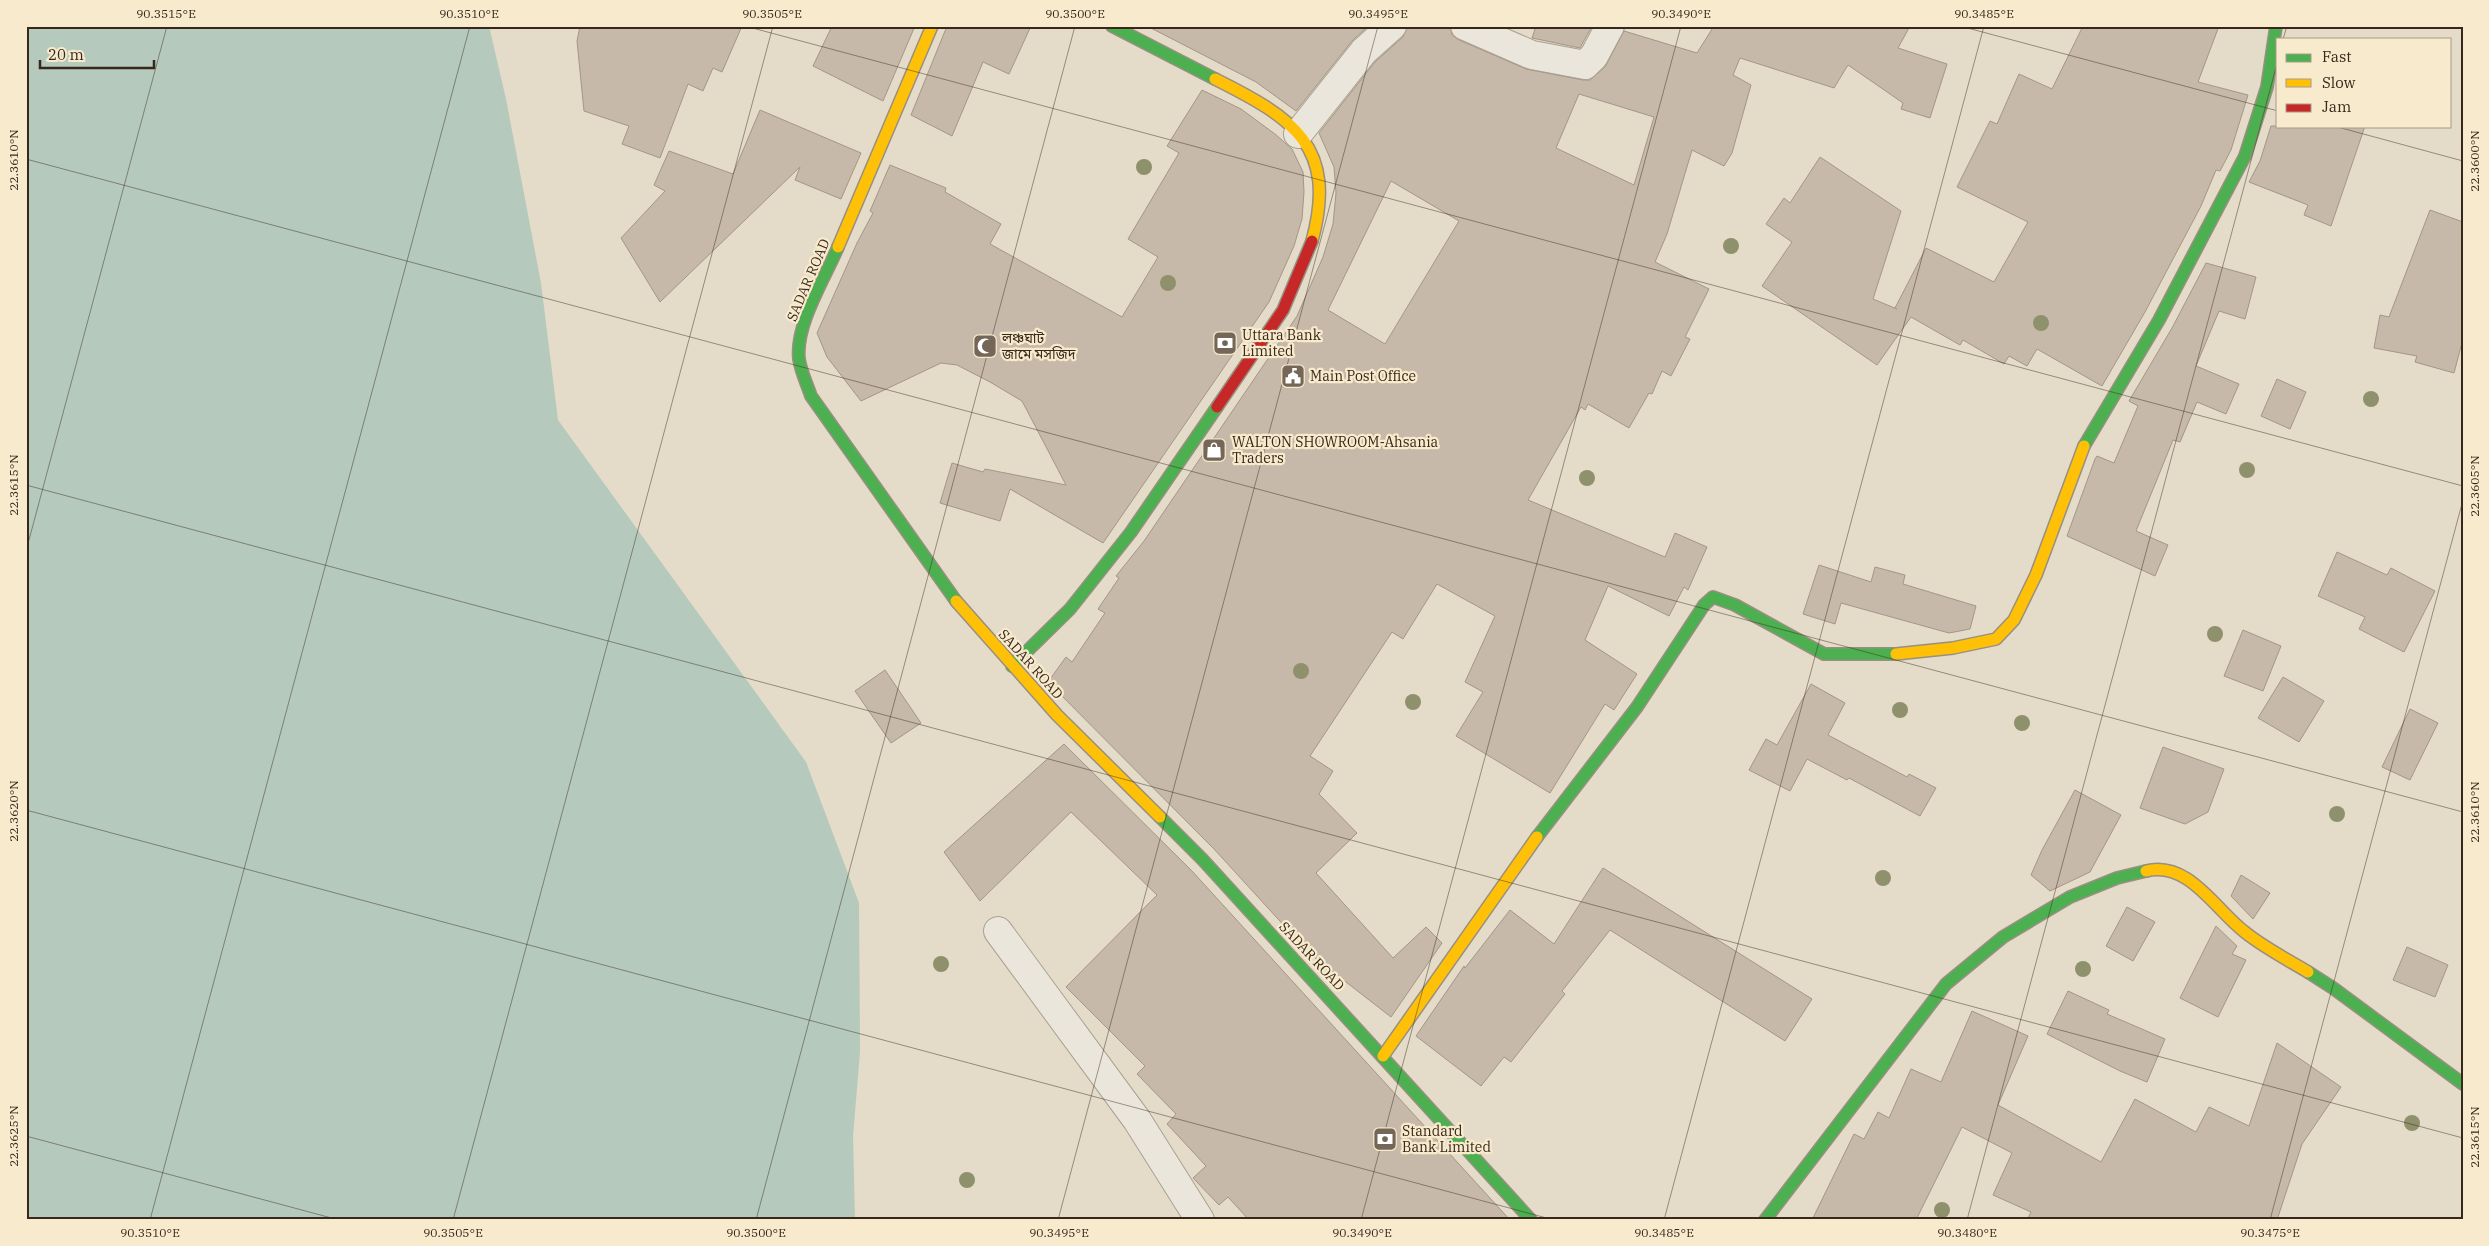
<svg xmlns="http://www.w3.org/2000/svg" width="2489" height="1246" font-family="'IBM Plex Serif','Noto Sans Bengali',serif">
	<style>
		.water { fill: #b5c9bc }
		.building { fill: #c7b9a9; stroke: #a49688; fill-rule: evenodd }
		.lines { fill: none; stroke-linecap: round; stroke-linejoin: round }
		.street-casing { stroke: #a9a092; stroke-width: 30 }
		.fast-casing { stroke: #988f82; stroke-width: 14 }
		.slow-casing { stroke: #988f82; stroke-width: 14 }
		.jam-casing { stroke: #988f82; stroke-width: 14 }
		.street { stroke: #ebe6db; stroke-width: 28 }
		.fast { stroke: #4caf50; stroke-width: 11 }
		.slow { stroke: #ffc107; stroke-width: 11 }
		.jam { stroke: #c62828; stroke-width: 11 }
		.tree { fill: #8e916c }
		.ticks { fill: none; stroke: #37281b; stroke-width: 1; stroke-opacity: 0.45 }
		.labels { text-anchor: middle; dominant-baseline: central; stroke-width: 4.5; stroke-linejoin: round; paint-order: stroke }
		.street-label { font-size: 14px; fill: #37281b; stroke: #f7eacd }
		.poi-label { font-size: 14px; fill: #37281b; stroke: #f7eacd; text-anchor: start }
		.neatline { fill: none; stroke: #37281b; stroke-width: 2 }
		.ticks-label { font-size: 12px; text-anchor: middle; fill: #37281b }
	</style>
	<rect width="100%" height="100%" fill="#e4dbc8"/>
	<path class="water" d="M26,26H489L506,99L541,283L558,420L806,762L859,903L860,1052L853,1136L855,1220H26Z"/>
	<g class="building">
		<path d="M580,26H742L722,72L713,68L703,91L688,84L660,158L622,144L629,126L584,111L577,41Z"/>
		<path d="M832,26H915L883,101L813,66Z"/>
		<path d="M947,26H1031L1009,74L983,62L952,136L911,115Z"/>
		<path d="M1147,26H1368L1352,41L1296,111L1256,82Z"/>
		<path d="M1407,26H1450L1452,35L1459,40L1526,69L1583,80H1590L1605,67L1624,31L1697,53L1714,26H1910L1898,48L1947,64L1930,118L1901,109L1903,103L1848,65L1834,88L1740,58L1733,75L1751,85L1732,153L1724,166L1692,150L1667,234L1655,262L1709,289L1685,337L1690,339L1671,376L1662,371L1652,394L1649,393L1629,428L1588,404L1585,410L1581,407L1528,500L1665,557L1675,533L1707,547L1688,590L1684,587L1669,616L1608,586L1585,640L1637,674L1614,710L1605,704L1550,793L1456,736L1483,692L1465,682L1495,616L1437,584L1403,639L1392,632L1310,756L1333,771L1319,794L1357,833L1316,873L1393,958L1426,927L1442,943L1391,1017L1310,954L1214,849L1048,682L1066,657L1072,662L1105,613L1098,609L1119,578L1116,576L1144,541L1297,316L1323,257L1333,224L1336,193L1334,167L1319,133L1375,62L1403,37ZM1579,94L1654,117L1634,185L1556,148ZM1391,181L1459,221L1385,344L1328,310Z"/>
		<path d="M1536,26H1592L1580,48L1532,38Z"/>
		<path d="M2083,26H2219L2198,82L2248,95L2231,150L2220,171L2216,170L2201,206L2145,312L2102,386L2037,349L2027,366L2009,356L2004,364L1963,340L1960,345L1911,317L1877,365L1762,286L1792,242L1766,224L1784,198L1790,203L1820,157L1901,211L1873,299L1897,309L1895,308L1926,248L1994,282L2028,222L1957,187L1990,121L1997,124L2019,74L2052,89Z"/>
		<path d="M1202,90L1241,109L1275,134L1292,149L1303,172L1304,192L1302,219L1294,246L1269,302L1103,543L1010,489L1000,521L940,503L952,463L983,472L985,469L1066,485L1022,401L990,382L957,365L941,363L861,401L827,357L817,333L857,243L873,213L870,211L890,165L946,188L945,192L1001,224L990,244L1122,317L1158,257L1128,239L1179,153L1167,146Z"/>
		<path d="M760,110L861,153L841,199L795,180L800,167L660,302L621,238L665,191L654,185L669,151L733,174Z"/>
		<path d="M2271,126H2365L2331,226L2304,215L2308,205L2249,182L2260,161Z"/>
		<path d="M2430,210L2463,222V339L2454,373L2415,362L2417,356L2374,348L2380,315L2389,317Z"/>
		<path d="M2206,263L2256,277L2245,319L2219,311L2196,366L2239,384L2226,414L2197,402L2180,442L2173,440L2136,531L2168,545L2155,576L2067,536L2095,459L2097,456L2114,463L2138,406L2129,401L2172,328Z"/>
		<path d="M2277,379L2306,392L2290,429L2261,416Z"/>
		<path d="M2337,552L2387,575L2391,568L2435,591L2404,652L2359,629L2365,617L2318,596Z"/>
		<path d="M1819,565L1871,582L1875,567L1905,575L1903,584L1976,606L1970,629L1949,633L1841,603L1835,624L1803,614Z"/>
		<path d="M2243,630L2281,646L2263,691L2224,676Z"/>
		<path d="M885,670L921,723L891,743L855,691Z"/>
		<path d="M2283,677L2324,701L2299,742L2258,718Z"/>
		<path d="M1811,684L1845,703L1828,735L1907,777L1909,774L1936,788L1920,816L1849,778L1847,780L1807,759L1790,791L1749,770L1766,739L1777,745Z"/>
		<path d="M2410,709L2438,723L2410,780L2382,767Z"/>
		<path d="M1064,744L1192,871L1510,1220H1249L1228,1197L1219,1205L1193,1178L1206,1166L1167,1124L1176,1114L1137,1074L1145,1066L1066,987L1157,895L1071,812L980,901L944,852Z"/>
		<path d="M2163,747L2224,769L2208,812L2185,824L2140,808Z"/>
		<path d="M2075,790L2121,815L2090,872L2050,891L2031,875L2042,850Z"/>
		<path d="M1603,868L1812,999L1785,1041L1610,930L1562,991L1565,994L1511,1062L1504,1057L1481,1086L1416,1036L1464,966L1465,968L1510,910L1554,944Z"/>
		<path d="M2241,875L2270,893L2253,919L2231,896Z"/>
		<path d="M2127,907L2155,922L2133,961L2106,946Z"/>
		<path d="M2216,926L2237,946L2232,954L2246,960L2218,1017L2180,998Z"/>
		<path d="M2407,947L2448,965L2435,997L2393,980Z"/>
		<path d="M2068,991L2109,1010L2107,1014L2165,1039L2147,1082L2120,1071L2047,1034Z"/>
		<path d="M1972,1011L2028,1036L1998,1105L2101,1162L2135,1099L2196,1132L2209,1107L2249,1126L2277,1043L2341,1087L2302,1144L2277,1220H2027L2031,1212L1993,1195L2012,1153L1962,1127L1916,1220H1812L1854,1134L1864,1139L1878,1112L1889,1118L1911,1069L1941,1082Z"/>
	</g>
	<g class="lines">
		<g class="street-casing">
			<g id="street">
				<path d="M1465,26L1532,55L1585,65L1594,56L1610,26"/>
				<path d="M1298,134L1364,51L1392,26"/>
				<path d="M998,931L1137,1120L1200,1220"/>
			</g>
		</g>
		<g class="fast-casing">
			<g id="fast">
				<path d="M1112,26L1215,79"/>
				<path d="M838,247C825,278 795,325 799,359C801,372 807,384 811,396L956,601"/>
				<path d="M2084,446L2159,320L2245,156L2267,87L2276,26"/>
				<path d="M1012,666L1070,609L1131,532L1217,407"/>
				<path d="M1160,817L1203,860L1531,1220"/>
				<path d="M1537,837L1637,707L1704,605L1713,597L1735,605L1824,654H1896"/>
				<path d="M2308,972L2333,988L2463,1084"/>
				<path d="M1765,1220L1946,984L2003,937L2070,897L2117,878L2146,871"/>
			</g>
		</g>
		<g class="slow-casing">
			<g id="slow">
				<path d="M1215,79C1293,118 1338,146 1312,241"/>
				<path d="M838,247L932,26"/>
				<path d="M956,601L1057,715L1160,817"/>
				<path d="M1896,654L1953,648L1996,639L2014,620L2036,575L2084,446"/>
				<path d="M2146,871C2189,860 2216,911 2246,933C2265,948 2288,960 2308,972"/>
				<path d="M1383,1056L1537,837"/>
			</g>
		</g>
		<g class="jam-casing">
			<path id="jam" d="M1217,407L1283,310L1312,241"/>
		</g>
		<use href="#street" class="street"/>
		<use href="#fast" class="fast"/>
		<use href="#slow" class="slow"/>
		<use href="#jam" class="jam"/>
	</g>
	<g class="tree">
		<circle cx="1144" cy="167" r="8"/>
		<circle cx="1731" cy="246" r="8"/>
		<circle cx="1168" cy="283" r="8"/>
		<circle cx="2041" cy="323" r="8"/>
		<circle cx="2371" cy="399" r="8"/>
		<circle cx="2247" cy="470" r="8"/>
		<circle cx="1587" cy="478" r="8"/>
		<circle cx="2215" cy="634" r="8"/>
		<circle cx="1301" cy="671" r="8"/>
		<circle cx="1413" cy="702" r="8"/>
		<circle cx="1900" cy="710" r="8"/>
		<circle cx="2022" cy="723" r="8"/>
		<circle cx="2337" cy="814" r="8"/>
		<circle cx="1883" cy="878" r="8"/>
		<circle cx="941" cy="964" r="8"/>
		<circle cx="2083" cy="969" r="8"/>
		<circle cx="2412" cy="1123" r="8"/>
		<circle cx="967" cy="1180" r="8"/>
		<circle cx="1942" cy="1210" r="8"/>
	</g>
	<path class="ticks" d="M745,26L2463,486M1960,26L2278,111M2283,39L2287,26M2334,126L2463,161M26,159L2463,812M26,485L2463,1138M26,551L167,26M26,810L1554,1220M26,1136L339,1220M150,1220L470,26M453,1220L773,26M756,1220L1075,26M1058,1220L1378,26M1361,1220L1681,26M1664,1220L1984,26M1967,1220L2278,60M2270,1220L2463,500"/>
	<defs>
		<g id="bank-square" transform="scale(1.25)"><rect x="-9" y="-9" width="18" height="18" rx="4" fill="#746758" stroke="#f7eacd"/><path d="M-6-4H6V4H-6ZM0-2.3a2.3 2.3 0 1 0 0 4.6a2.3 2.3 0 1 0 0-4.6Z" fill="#fff"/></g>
		<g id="mosque-square" transform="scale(1.25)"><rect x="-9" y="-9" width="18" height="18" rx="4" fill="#746758" stroke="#f7eacd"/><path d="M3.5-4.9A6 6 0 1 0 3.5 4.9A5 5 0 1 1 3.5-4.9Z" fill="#fff"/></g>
		<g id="civic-square" transform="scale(1.25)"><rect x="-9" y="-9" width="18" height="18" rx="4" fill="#746758" stroke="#f7eacd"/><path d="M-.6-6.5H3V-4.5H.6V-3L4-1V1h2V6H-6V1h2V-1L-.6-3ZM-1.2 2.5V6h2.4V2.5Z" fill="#fff"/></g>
		<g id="shop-square" transform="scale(1.25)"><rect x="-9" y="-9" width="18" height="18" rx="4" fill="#746758" stroke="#f7eacd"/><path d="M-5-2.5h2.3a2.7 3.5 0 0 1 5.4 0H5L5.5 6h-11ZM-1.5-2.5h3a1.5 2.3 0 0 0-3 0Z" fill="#fff"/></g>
	</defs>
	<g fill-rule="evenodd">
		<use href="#bank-square" x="1225" y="343"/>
		<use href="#mosque-square" x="985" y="346"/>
		<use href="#civic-square" x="1293" y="376"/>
		<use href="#shop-square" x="1214" y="450"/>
		<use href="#bank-square" x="1385" y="1139"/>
	</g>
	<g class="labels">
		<g class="street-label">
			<text transform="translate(808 280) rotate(-67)">SADAR ROAD</text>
			<text transform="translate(1031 664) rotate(48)">SADAR ROAD</text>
			<text transform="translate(1312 956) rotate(47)">SADAR ROAD</text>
		</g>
		<g class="poi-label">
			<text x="1242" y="335">Uttara Bank<tspan x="1242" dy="16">Limited</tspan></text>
			<text x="1002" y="338">লঞ্চঘাট<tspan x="1002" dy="16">জামে মসজিদ</tspan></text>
			<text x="1310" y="376">Main Post Office</text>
			<text x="1232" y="442">WALTON SHOWROOM-Ahsania<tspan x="1232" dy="16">Traders</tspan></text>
			<text x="1402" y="1131">Standard<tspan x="1402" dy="16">Bank Limited</tspan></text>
		</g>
	</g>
	<rect width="2489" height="1246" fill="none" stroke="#f7eacd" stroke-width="55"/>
	<rect x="2276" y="38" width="175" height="90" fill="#f7eacd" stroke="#aa9c86"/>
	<rect x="2286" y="54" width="25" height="8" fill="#4caf50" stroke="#aa9c86"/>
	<text x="2322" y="62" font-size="15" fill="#37281b">Fast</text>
	<rect x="2286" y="79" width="25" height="8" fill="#ffc107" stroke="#aa9c86"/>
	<text x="2322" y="88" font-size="15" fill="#37281b">Slow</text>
	<rect x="2286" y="104" width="25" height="8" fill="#c62828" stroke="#aa9c86"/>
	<text x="2322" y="112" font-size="15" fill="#37281b">Jam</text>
	<path d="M40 60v8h114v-8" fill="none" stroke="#37281b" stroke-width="2.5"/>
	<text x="48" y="60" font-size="15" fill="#37281b" stroke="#f7eacd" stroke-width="4" paint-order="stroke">20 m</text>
	<rect x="28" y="28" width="2434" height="1190" class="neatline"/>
	<g class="ticks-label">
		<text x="166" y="18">90.3515°E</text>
		<text x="469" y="18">90.3510°E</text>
		<text x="772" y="18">90.3505°E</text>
		<text x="1075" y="18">90.3500°E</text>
		<text x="1378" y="18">90.3495°E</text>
		<text x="1681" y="18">90.3490°E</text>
		<text x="1984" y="18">90.3485°E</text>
		<text transform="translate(14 160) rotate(-90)" y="4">22.3610°N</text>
		<text transform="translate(2475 161) rotate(-90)" y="4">22.3600°N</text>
		<text transform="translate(14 485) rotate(-90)" y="4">22.3615°N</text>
		<text transform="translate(2475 486) rotate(-90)" y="4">22.3605°N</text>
		<text transform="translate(14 811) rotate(-90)" y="4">22.3620°N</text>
		<text transform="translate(2475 812) rotate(-90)" y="4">22.3610°N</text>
		<text transform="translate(14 1136) rotate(-90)" y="4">22.3625°N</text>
		<text transform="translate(2475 1137) rotate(-90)" y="4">22.3615°N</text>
		<text x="150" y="1237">90.3510°E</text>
		<text x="453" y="1237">90.3505°E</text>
		<text x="756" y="1237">90.3500°E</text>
		<text x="1059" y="1237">90.3495°E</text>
		<text x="1362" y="1237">90.3490°E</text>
		<text x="1664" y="1237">90.3485°E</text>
		<text x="1967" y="1237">90.3480°E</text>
		<text x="2270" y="1237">90.3475°E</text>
	</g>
</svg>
